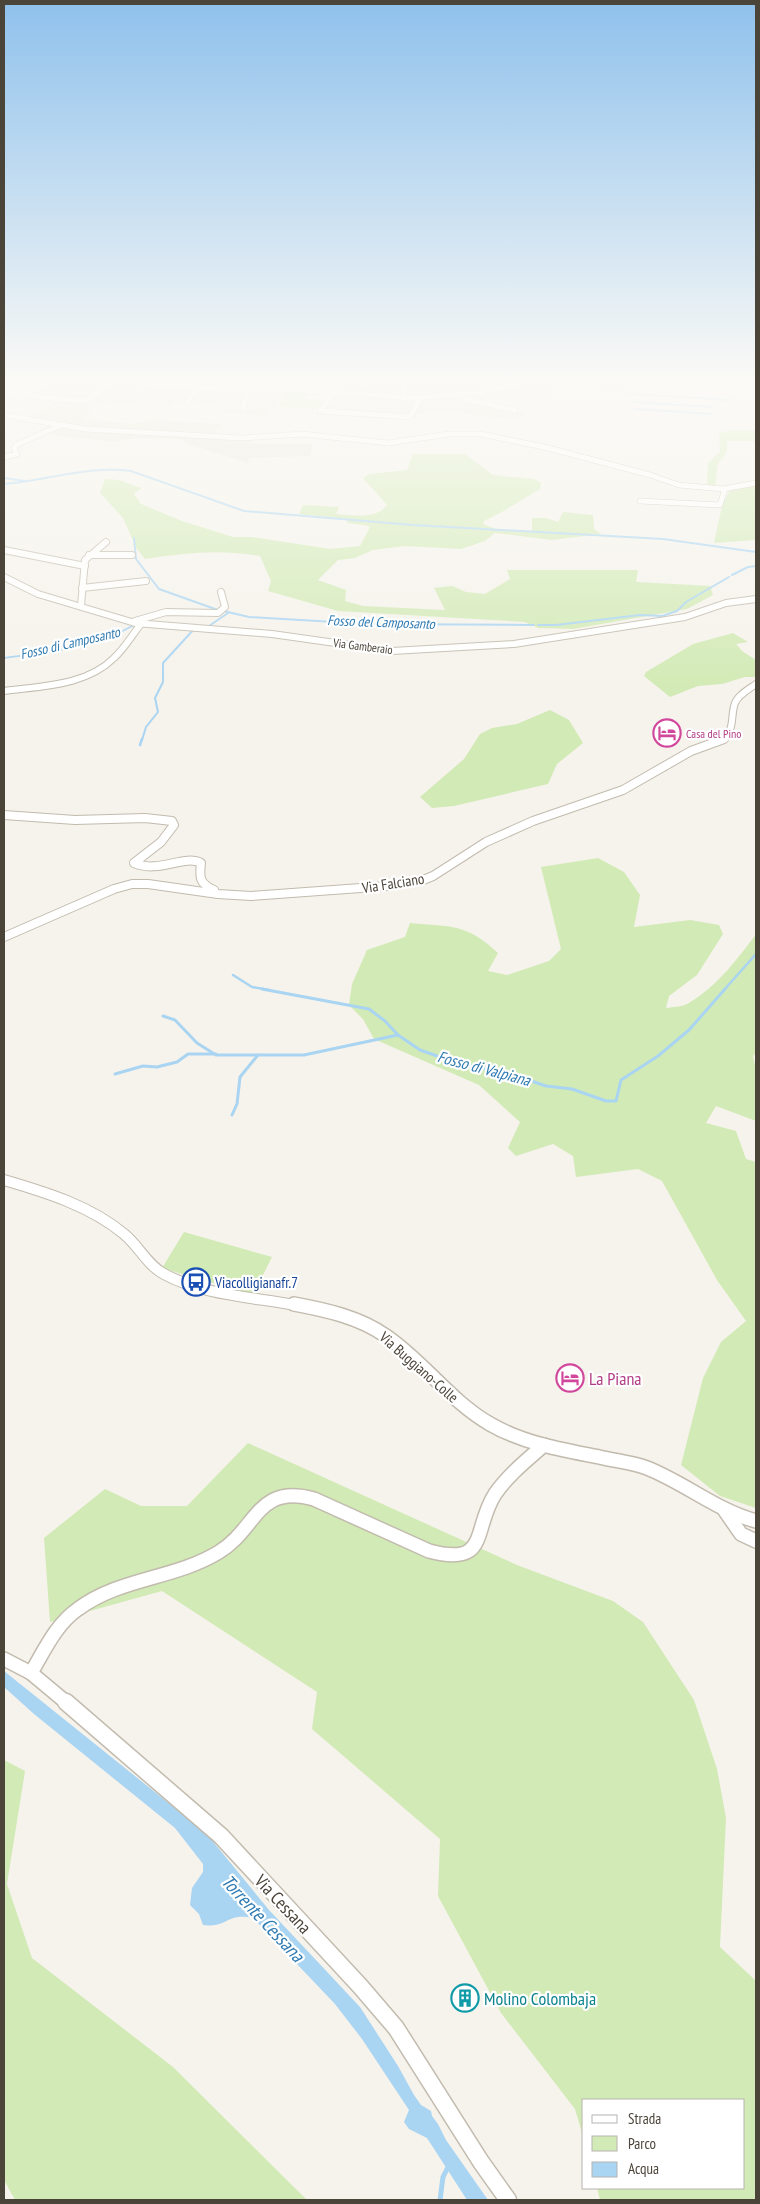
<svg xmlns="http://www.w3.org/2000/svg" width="760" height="2204" font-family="'PT Sans Narrow',sans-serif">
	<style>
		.residential { fill: #eae5da }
		.green { fill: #d2eab5 }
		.water { fill: #a9d4f2 }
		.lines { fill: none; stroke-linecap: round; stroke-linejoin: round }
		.stream-far3 { stroke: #a9d4f2; stroke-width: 2 }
		.stream-far2 { stroke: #a9d4f2; stroke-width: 2.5 }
		.stream-far1 { stroke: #a9d4f2; stroke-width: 3 }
		.stream { stroke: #a9d4f2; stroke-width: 5 }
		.minor-far5-casing { stroke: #c2bbae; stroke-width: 6 }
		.minor-far4-casing { stroke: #c2bbae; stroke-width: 8 }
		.minor-far3-casing { stroke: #c2bbae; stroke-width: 10 }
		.minor-far2-casing { stroke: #c2bbae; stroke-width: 12 }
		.minor-far1-casing { stroke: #c2bbae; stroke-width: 16 }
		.minor-casing { stroke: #c2bbae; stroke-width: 19 }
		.minor-far5 { stroke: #fff; stroke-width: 5 }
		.minor-far4 { stroke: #fff; stroke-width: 6 }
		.minor-far3 { stroke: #fff; stroke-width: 8 }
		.minor-far2 { stroke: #fff; stroke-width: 10 }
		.minor-far1 { stroke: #fff; stroke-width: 13 }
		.minor { stroke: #fff; stroke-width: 16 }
		.labels { text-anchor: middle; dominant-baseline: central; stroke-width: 4.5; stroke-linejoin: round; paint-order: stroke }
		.far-street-label { font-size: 12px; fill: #4b4439; stroke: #fff }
		.far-hotel-label { font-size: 12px; fill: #b23c85; stroke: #fff; text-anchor: start }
		.far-water-label { font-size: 14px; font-style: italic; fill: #2e7ab2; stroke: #fff }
		.street-label { font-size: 15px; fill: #4b4439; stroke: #fff }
		.transit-label { font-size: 15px; fill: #164399; stroke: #fff; text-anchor: start }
		.water-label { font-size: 16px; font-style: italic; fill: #2e7ab2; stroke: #fff }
		.near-hotel-label { font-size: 18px; fill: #b23c85; stroke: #fff; text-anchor: start }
		.near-street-label { font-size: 18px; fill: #4b4439; stroke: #fff }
		.near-culture-label { font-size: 18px; fill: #0d838f; stroke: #fff; text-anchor: start }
		.near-water-label { font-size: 19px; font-style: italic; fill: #2e7ab2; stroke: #fff }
	</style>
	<rect width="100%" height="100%" fill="#f6f3ec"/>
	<g class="residential">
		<path d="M41,383L374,385L643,383V386L626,385V393L550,388L553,397L485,396L484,402L527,413L515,420L461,413H418L414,419L316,415L330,394L286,390L267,415L224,413L227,407L175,402L167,409L101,403L80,419L134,424L152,420L222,424L214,434L256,438L247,444H313L310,456L249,458L248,463L192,445L180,439L136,438L115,442L42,434L40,429L52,425L25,420L55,401L15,397Z"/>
		<path d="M686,383H756V392L741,391Z"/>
	</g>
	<g class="green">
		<path d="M286,390L310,392L305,399L323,400L317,409L278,406L285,398L281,397Z"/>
		<path d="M737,430H756V441H727V452L718,464L715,486H707L708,463L720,452L719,435L721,432Z"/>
		<path d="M413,454H465L493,475L534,479L541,483L540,489L502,512L484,521L483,524L496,529L532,531V518H546L558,522L563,512L593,515L594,529L601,534L552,540L495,533L485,541L461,549L405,546L373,550L355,558L338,560L318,580L346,590L345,601L363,606L445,610L434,588L452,586L466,592L485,594L510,579L507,570H638L636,582L710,586L713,595L687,609L573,629L538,628L525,622L338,611L268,591L271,581L260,556C217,549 187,553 145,559L137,549L123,518L100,493L105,479L119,480L141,488L134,494L141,504L182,521L233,537H252L330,549L360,546L370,527L365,525L347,523L348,519L299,514L303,505L339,507L336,514C353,515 376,520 387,505L363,478L369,474L407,470Z"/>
		<path d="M756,484V540L714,543L722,506L731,488Z"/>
		<path d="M733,633L748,642L736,644L742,651L756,660V677H745L722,684L698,686L670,697L644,676L646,672L693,644Z"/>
		<path d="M550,710L569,720L583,743L557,764L548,784L454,806L432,808L420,797L464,759L480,734L492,728L517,724Z"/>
		<path d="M598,858L624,872L640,895L634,927L690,920L719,925L723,934L697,975L669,996L666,1008C673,1007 683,1007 689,1003C716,987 738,959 756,934V1053L753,1056L756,1070V1121L716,1106L706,1123L736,1131L746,1159L756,1162V1508L720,1496L681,1465L703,1378L721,1342L746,1321L717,1280L662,1181L638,1169L576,1177L573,1156L553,1144L516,1156L508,1148L520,1122L479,1085L374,1039L363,1019L349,1005L352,984L367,950L405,937L410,923C452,927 466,923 498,953L488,971L507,975L549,961L561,949L541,867Z"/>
		<path d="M184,1232L272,1257L253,1295L162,1268Z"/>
		<path d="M248,1443L517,1565L613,1601L643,1622L694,1700L717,1769L726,1818L720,1947L756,1981V2200H600L597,2188H744V2100H584V2140L575,2109L501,2013L438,1896L440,1839L312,1729L317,1692L162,1591L50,1622L44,1538L105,1489L141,1506H187Z"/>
		<path d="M4,1760L25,1771L7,1884L32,1958L173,2067L307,2200H15L4,2180Z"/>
	</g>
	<path class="water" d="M4,1671L206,1833L269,1910L360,2007L398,2066L414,2095L421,2105L431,2111L432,2116L438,2124L446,2140L488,2200H467L427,2138L409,2129L404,2122L409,2110L362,2039L335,2004L253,1918C227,1912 228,1928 203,1925L199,1914L190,1905L192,1888L203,1872V1864L175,1828L34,1714L4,1687Z"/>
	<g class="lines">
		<g class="stream-far3">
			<path d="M628,394L731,400"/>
			<path d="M631,402L712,407"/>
			<path d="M634,409L712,414"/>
			<path d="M4,478L25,481"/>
			<path d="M4,484C46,481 89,465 131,471L244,511L413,525L663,539L756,552"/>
			<path d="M134,538L136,559L159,589L215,609L249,617L368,624L534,625"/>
			<path d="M732,575L748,567L756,566"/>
			<path d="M538,625H556L640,615L662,616L677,611L686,602L729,577"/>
			<path d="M205,626H209L228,613"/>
			<path d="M4,658C48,652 95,648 134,625"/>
			<path d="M142,740L146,727L158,712L155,698L163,682V663L195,628"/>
		</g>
		<g class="stream-far2">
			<path d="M140,745L142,739"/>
			<path d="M233,975L252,987L269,990"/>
			<path d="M724,990L756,954"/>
		</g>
		<g class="stream-far1">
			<path d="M262,989L369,1009L385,1021L398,1035"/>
			<path d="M163,1016L175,1020L197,1043L216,1055H304L398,1035L420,1050L449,1060L517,1076L546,1086L572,1089L606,1101H616L621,1080L658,1056L689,1030L725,989"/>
			<path d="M115,1074L143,1066L157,1067L177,1062L188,1054H216"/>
			<path d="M232,1115L237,1104L240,1077L258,1055"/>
		</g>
		<path class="stream" d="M440,2200L443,2177L448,2167"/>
		<g class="minor-far5-casing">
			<g id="minor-far5">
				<path d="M126,383L232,390H300L414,398L479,393L525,383"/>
				<path d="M753,385H756"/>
				<path d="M334,392L320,411L410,417L420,398"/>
				<path d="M4,394L22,395L47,383"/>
				<path d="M22,395L83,401L88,400L110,383"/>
				<path d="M402,398L407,383"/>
				<path d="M464,399L515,410"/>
				<path d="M187,401L200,388"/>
				<path d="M243,408L248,390"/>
				<path d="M4,415L85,429L241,438L302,434L388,443L449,434H481L548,448L650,475L679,485L723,489L756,483"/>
				<path d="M4,457L17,454L14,448L16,445L59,426"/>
				<path d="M640,501L720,505L725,489"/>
			</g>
		</g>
		<g class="minor-far4-casing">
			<g id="minor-far4">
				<path d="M4,550L85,566"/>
				<path d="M89,555H132"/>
				<path d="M4,577L38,594L135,623L272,634L392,651L514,644L685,617L726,603L756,599"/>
				<path d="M82,588L146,581"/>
				<path d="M81,606L85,560L106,542"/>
				<path d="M135,621L166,612L218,613L225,607L221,592"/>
				<path d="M4,691C41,686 86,686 114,658C125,648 132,635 141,624"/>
				<path d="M721,740C736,731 730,716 735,703C738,695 749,689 756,684"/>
			</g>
		</g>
		<g class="minor-far3-casing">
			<g id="minor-far3">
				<path d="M4,815L75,820L145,818L172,821L174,825L161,842L134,863C159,874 184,854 201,863C199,878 200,884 214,890"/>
				<path d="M4,937L114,889L132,884H148L218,894L251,896L388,886L423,880L433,876L486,842L533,821L623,790L691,751L724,739"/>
			</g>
		</g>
		<g class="minor-far2-casing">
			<path id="minor-far2" d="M4,1180C45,1192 91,1206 124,1234C139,1246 147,1265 164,1274C205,1296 255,1297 300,1306"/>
		</g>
		<g class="minor-far1-casing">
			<g id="minor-far1">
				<path d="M294,1304C326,1310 359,1317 386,1336C424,1362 450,1401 490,1424C523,1443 562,1450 599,1457C615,1461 632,1462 647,1468C685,1483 716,1510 756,1521"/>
				<path d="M725,1511L741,1534L756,1541"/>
				<path d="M4,1659L31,1673L67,1703"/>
				<path d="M31,1673C44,1651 56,1624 78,1609C119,1578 175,1579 219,1552C257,1529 257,1483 314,1499L429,1551C490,1567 472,1530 495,1494C508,1475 527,1460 544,1445"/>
			</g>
		</g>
		<g class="minor-casing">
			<path id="minor" d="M66,1702L221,1836L360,1986L396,2028L481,2162L508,2200"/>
		</g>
		<use href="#minor-far5" class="minor-far5"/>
		<use href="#minor-far4" class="minor-far4"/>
		<use href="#minor-far3" class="minor-far3"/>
		<use href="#minor-far2" class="minor-far2"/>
		<use href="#minor-far1" class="minor-far1"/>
		<use href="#minor" class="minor"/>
	</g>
	<linearGradient id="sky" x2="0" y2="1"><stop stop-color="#8fc1ec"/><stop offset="0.55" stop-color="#fbfaf6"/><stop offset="1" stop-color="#fbfaf6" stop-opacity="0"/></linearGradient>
	<rect width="760" height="692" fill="url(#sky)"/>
	<defs>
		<g id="hotel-ring" transform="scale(1.4375)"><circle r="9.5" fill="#fff" stroke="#d1479c" stroke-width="1.5"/><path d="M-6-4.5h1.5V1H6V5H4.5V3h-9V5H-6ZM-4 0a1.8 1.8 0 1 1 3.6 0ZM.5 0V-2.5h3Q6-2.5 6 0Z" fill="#d1479c"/></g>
		<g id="bus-ring" transform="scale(1.4375)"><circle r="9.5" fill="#fff" stroke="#1a4fb4" stroke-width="1.5"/><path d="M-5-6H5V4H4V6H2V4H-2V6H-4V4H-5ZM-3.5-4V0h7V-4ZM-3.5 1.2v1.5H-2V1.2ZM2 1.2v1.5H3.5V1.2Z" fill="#1a4fb4"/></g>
		<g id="building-ring" transform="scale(1.4375)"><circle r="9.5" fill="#fff" stroke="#0f9aa8" stroke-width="1.5"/><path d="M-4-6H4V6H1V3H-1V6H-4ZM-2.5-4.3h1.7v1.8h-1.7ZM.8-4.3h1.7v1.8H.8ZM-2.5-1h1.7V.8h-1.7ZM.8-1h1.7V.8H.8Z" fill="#0f9aa8"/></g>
	</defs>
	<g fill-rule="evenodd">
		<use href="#hotel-ring" x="667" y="733"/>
		<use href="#bus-ring" x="196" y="1282"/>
		<use href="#hotel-ring" x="570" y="1378"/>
		<use href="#building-ring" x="465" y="1998"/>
	</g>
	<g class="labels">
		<g class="far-street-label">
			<text transform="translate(363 646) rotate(7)">Via Gamberaio</text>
		</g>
		<g class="far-hotel-label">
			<text x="686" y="733">Casa del Pino</text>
		</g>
		<g class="far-water-label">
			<text transform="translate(381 622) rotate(2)">Fosso del Camposanto</text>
			<text transform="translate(70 643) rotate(-13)">Fosso di Camposanto</text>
		</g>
		<g class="street-label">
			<text transform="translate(393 883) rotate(-9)">Via Falciano</text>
			<text transform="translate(419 1367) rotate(41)">Via Buggiano-Colle</text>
		</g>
		<g class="transit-label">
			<text x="215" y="1282">Viacolligianafr.7</text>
		</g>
		<g class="water-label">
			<text transform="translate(484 1068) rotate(15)">Fosso di Valpiana</text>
		</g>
		<g class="near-hotel-label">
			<text x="589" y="1378">La Piana</text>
		</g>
		<g class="near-street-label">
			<text transform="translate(283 1904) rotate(47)">Via Cessana</text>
		</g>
		<g class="near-culture-label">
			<text x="484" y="1998">Molino Colombaja</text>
		</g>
		<g class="near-water-label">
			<text transform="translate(263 1918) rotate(47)">Torrente Cessana</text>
		</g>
	</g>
	<rect width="760" height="2204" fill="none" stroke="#4b4439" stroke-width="10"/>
	<rect x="582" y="2099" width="162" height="90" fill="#ffffff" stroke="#b7b4b0"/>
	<rect x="592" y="2115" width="25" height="8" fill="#ffffff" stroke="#b7b4b0"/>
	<text x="628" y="2124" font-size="15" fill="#4b4439">Strada</text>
	<rect x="592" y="2136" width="25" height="15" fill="#d2eab5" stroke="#b7b4b0"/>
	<text x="628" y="2149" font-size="15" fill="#4b4439">Parco</text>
	<rect x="592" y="2162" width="25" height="15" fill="#a9d4f2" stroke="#b7b4b0"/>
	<text x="628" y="2174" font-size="15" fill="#4b4439">Acqua</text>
</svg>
